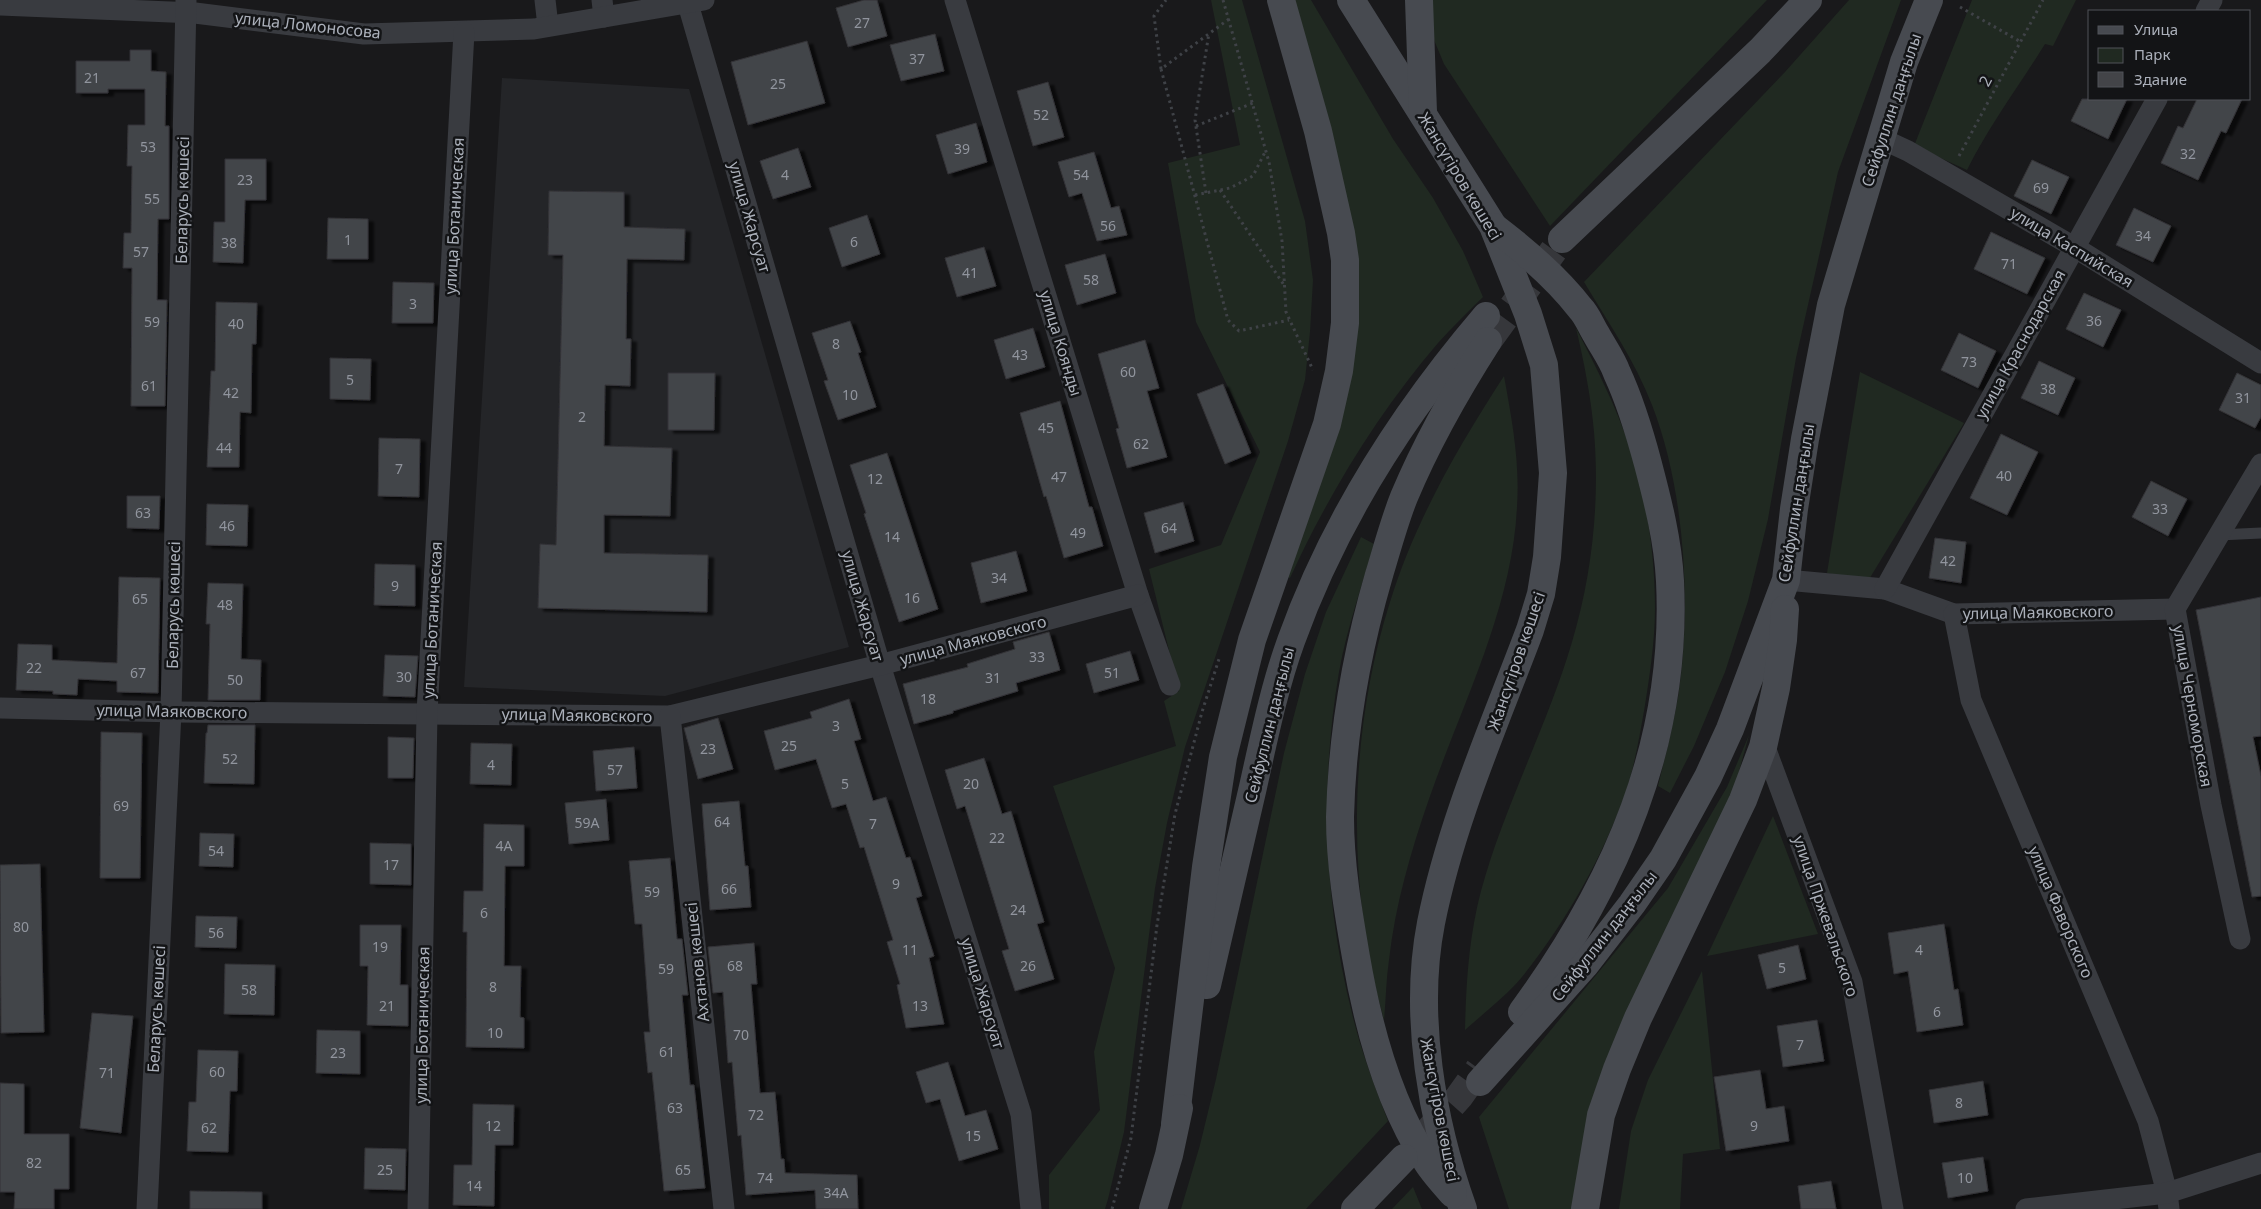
<svg xmlns="http://www.w3.org/2000/svg" width="2261" height="1209" font-family="'Noto Sans',sans-serif">
	<style>
		.built { fill: #242528 }
		.green { fill: #202921 }
		.building { fill: #434448; stroke: #333337; filter: url(#shadow) }
		.lines { fill: none; stroke-linecap: round; stroke-linejoin: round }
		.secondary-tunnel { stroke: #36373b; stroke-width: 28; stroke-dasharray: 28 14; stroke-linecap: butt }
		.path { stroke: #3f4247; stroke-width: 3; stroke-dasharray: 2.5 4; stroke-linecap: butt }
		.lane { stroke: #393b40; stroke-width: 11 }
		.street { stroke: #393b40; stroke-width: 21 }
		.secondary { stroke: #474a50; stroke-width: 28 }
		.labels { text-anchor: middle; dominant-baseline: central; stroke-width: 5; stroke-linejoin: round; paint-order: stroke }
		.number-label { font-size: 14px; fill: #91959e }
		.street-label { font-size: 16px; fill: #abb0ba; stroke: #131416 }
	</style>
	<defs>
		<filter id="shadow"><feDropShadow dx="5.5" dy="3" stdDeviation="1" flood-color="#0009"/></filter>
	</defs>
	<rect width="100%" height="100%" fill="#19191b"/>
	<path class="built" d="M502,78L689,89L849,647L665,696L464,687Z"/>
	<g class="green">
		<path d="M1211,0H1242L1305,221L1313,280L1310,332L1305,380L1288,441L1185,747L1167,823L1155,888L1124,1132L1108,1199L1105,1209H1049V1175L1100,1110L1094,1052L1115,968L1053,786L1176,746L1164,701L1179,691L1149,569L1221,545L1260,452L1196,322L1168,163L1240,145Z"/>
		<path d="M1291,0H1311L1393,139L1433,198L1463,251L1483,297C1468,312 1452,327 1438,343C1378,413 1328,495 1290,578L1282,574L1354,338Z"/>
		<path d="M1433,0H1767L1550,226L1444,64L1432,35Z"/>
		<path d="M1849,0H1901L1838,172L1796,358L1768,519L1748,601L1725,672L1694,746L1670,793L1658,786C1665,757 1673,727 1678,697C1692,607 1685,490 1652,405C1635,361 1608,322 1584,282L1785,72Z"/>
		<path d="M1972,0H2076L2053,46L2045,44C2019,86 1989,126 1967,170L1914,146Z"/>
		<path d="M1576,328C1596,367 1616,406 1630,448C1647,498 1655,556 1655,608C1655,640 1650,674 1645,705C1640,734 1635,764 1626,792C1602,858 1566,922 1522,977C1506,996 1484,1013 1465,1030C1466,983 1469,936 1481,891C1504,806 1547,727 1572,642C1592,575 1600,502 1594,432C1591,397 1584,362 1576,328Z"/>
		<path d="M1860,372L1964,423L1868,581L1827,573Z"/>
		<path d="M1504,376C1512,420 1520,462 1517,507C1512,609 1462,704 1429,799C1411,851 1395,905 1389,960C1386,980 1386,1000 1384,1020C1346,888 1348,734 1390,602C1415,521 1458,447 1504,376Z"/>
		<path d="M1361,537L1374,544C1362,586 1347,628 1339,672C1318,795 1325,923 1360,1043C1368,1069 1378,1095 1388,1121L1306,1209H1181L1200,1145L1216,1079L1284,753L1305,674L1326,612Z"/>
		<path d="M1749,735L1735,786L1576,1209H1509L1479,1117L1668,888L1727,787Z"/>
		<path d="M1773,816L1818,934L1707,956Z"/>
		<path d="M1702,971L1720,1149L1683,1154L1680,1209H1619L1631,1131L1648,1080Z"/>
		<path d="M1413,1187L1422,1209H1392Z"/>
	</g>
	<g class="building">
		<path d="M864,0H877L887,36L848,47L836,8Z"/>
		<path d="M935,34L944,71L901,81L890,45Z"/>
		<path d="M807,41L825,103L748,125L731,62Z"/>
		<path d="M130,50H151V71L166,72L165,126H169V219H158L157,300H167L165,406H131L132,268H123L124,233H131L132,166H127L128,125H145V89H108V93H76V61H130Z"/>
		<path d="M1048,82L1064,137L1033,146L1017,91Z"/>
		<path d="M2082,99H2127L2108,139L2071,121Z"/>
		<path d="M2197,99H2242L2226,133L2221,131L2198,180L2161,163L2178,126L2183,128Z"/>
		<path d="M976,123L987,162L948,174L936,135Z"/>
		<path d="M798,148L811,187L773,199L760,161Z"/>
		<path d="M1094,152L1111,208L1119,206L1127,235L1097,241L1082,193L1069,197L1058,162Z"/>
		<path d="M225,159H266V200H245L243,263L213,262L214,222H225Z"/>
		<path d="M2032,160L2069,177L2051,214L2014,196Z"/>
		<path d="M549,191L624,192V227L685,229L684,260L627,259L626,339H631L630,386L605,385L604,446L672,448L670,516L604,515V553L708,555L707,612L538,608L540,544L556,545L563,255H548Z"/>
		<path d="M2134,208L2171,226L2153,262L2116,245Z"/>
		<path d="M867,215L880,254L842,267L829,228Z"/>
		<path d="M328,218L368,219V259H327Z"/>
		<path d="M1991,232L2045,258L2027,294L1974,269Z"/>
		<path d="M984,247L996,286L957,297L945,258Z"/>
		<path d="M1105,254L1116,293L1077,305L1065,265Z"/>
		<path d="M393,282L434,283L433,323H392Z"/>
		<path d="M2084,293L2121,310L2103,347L2066,329Z"/>
		<path d="M216,302L257,303L256,344H252L251,413L240,412L239,467H207L211,371H215Z"/>
		<path d="M850,321L861,352L858,353L876,407L838,420L824,381L828,380L812,333Z"/>
		<path d="M1033,328L1045,367L1006,379L994,340Z"/>
		<path d="M1959,333L1996,351L1978,388L1941,370Z"/>
		<path d="M1145,340L1159,388L1147,391L1167,457L1127,468L1116,429L1119,428L1098,354Z"/>
		<path d="M330,358L371,359L370,400L330,399Z"/>
		<path d="M2039,361L2075,378L2058,415L2021,398Z"/>
		<path d="M668,373H715L714,430H668Z"/>
		<path d="M2237,373L2261,385V417L2255,428L2219,410Z"/>
		<path d="M1223,384L1251,453L1225,464L1197,394Z"/>
		<path d="M1060,401L1089,507H1092L1103,546L1064,558L1046,496L1044,497L1020,413Z"/>
		<path d="M2001,434L2038,452L2007,515L1970,498Z"/>
		<path d="M379,438L420,439L419,497L378,496Z"/>
		<path d="M887,453L938,609L899,622L864,514L866,513L850,465Z"/>
		<path d="M2151,481L2187,499L2168,536L2132,517Z"/>
		<path d="M127,496H160L159,529L127,528Z"/>
		<path d="M1183,502L1194,541L1155,553L1144,513Z"/>
		<path d="M207,504L248,505L247,546L206,545Z"/>
		<path d="M1935,538L1966,542L1961,583L1929,578Z"/>
		<path d="M1016,551L1027,591L981,603L971,563Z"/>
		<path d="M375,564L415,565V606L374,605Z"/>
		<path d="M119,577L160,578L158,693L117,692V681L78,679L77,695L53,694V691L16,690L18,644L52,645V660L117,663Z"/>
		<path d="M208,583L243,584L241,659L261,660L260,700H208L210,624H206Z"/>
		<path d="M2261,597V736L2253,737L2261,776V896L2252,897L2196,610Z"/>
		<path d="M1049,632L1060,670L1016,683L1018,691L953,711V713L914,724L903,684L968,667L967,664L1015,649L1013,642Z"/>
		<path d="M1130,651L1139,680L1094,693L1086,664Z"/>
		<path d="M385,655L418,656L415,697L383,696Z"/>
		<path d="M849,699L861,739L854,741L873,801L886,797L906,858L910,857L922,896L916,898L934,956L929,958L944,1024L906,1028L897,985L900,984L887,942L893,940L864,847L860,848L846,804L832,808L816,759L775,770L764,731L812,718L810,712Z"/>
		<path d="M718,718L733,769L698,779L684,728Z"/>
		<path d="M208,725H255L254,784L204,783L206,733H207Z"/>
		<path d="M101,732L142,733L140,878H100Z"/>
		<path d="M388,737L414,738L413,778H388Z"/>
		<path d="M471,743L512,744L511,785L470,784Z"/>
		<path d="M634,747L637,788L596,791L593,751Z"/>
		<path d="M984,758L1002,814L1011,811L1044,922L1037,924L1054,979L1015,991L1002,951L1009,949L965,806L957,809L945,770Z"/>
		<path d="M606,799L609,840L569,844L565,803Z"/>
		<path d="M739,801L745,866H748L751,907L710,910L702,804Z"/>
		<path d="M484,824L524,825V866H505L504,966H521L520,1017L524,1018V1048L466,1047L467,932H463L464,891H483Z"/>
		<path d="M200,833L234,834L233,867L199,866Z"/>
		<path d="M370,843L411,844V885L370,884Z"/>
		<path d="M670,858L677,939H682L688,995H682L690,1085H694L705,1188L664,1191L652,1072L648,1073L644,1032H650L642,924H635L629,861Z"/>
		<path d="M40,864L44,1032L1,1033L0,865Z"/>
		<path d="M196,916L237,917L236,948L195,947Z"/>
		<path d="M1944,924L1954,990L1958,989L1963,1025L1917,1032L1908,971L1894,974L1888,933Z"/>
		<path d="M360,925H401L400,985H408V1026L367,1025L368,966H360Z"/>
		<path d="M754,943L757,984H751L760,1093L775,1092L781,1159H784L785,1173L857,1175L858,1209H816L815,1190L746,1195L741,1135L738,1136L732,1062L728,1063L723,992L713,993L708,947Z"/>
		<path d="M1798,945L1806,979L1767,989L1758,955Z"/>
		<path d="M225,964L275,965L274,1015L224,1014Z"/>
		<path d="M92,1013L133,1016L121,1133L80,1128Z"/>
		<path d="M1817,1020L1824,1061L1783,1067L1777,1026Z"/>
		<path d="M317,1030L360,1031V1074L316,1073Z"/>
		<path d="M198,1050L238,1051L237,1091H230L228,1152L187,1151L189,1102H196Z"/>
		<path d="M948,1062L965,1116L986,1110L998,1149L959,1161L940,1099L926,1103L916,1072Z"/>
		<path d="M1760,1070L1766,1109L1784,1106L1789,1141L1726,1151L1714,1077Z"/>
		<path d="M1983,1081L1988,1115L1934,1123L1929,1090Z"/>
		<path d="M0,1083L24,1084V1134H69V1189H54V1209H14L15,1192H0Z"/>
		<path d="M473,1104L514,1105L513,1145H495L494,1206L453,1205L454,1165H472Z"/>
		<path d="M365,1148L406,1149L405,1190L364,1189Z"/>
		<path d="M1983,1157L1988,1191L1948,1198L1942,1163Z"/>
		<path d="M1831,1181L1836,1209H1801L1798,1186Z"/>
		<path d="M190,1191L262,1192V1209H190Z"/>
	</g>
	<g class="lines">
		<g class="secondary-tunnel">
			<path d="M1488,341L1562,239"/>
			<path d="M1424,1136L1459,1097L1479,1069"/>
		</g>
		<g class="path">
			<path d="M1223,0L1269,162L1282,241L1286,312L1313,370"/>
			<path d="M1960,7L2021,42"/>
			<path d="M1229,19L1161,69L1228,320L1239,331L1289,320"/>
			<path d="M1161,69L1154,16L1166,0"/>
			<path d="M1196,126L1253,103"/>
			<path d="M1959,156L2043,0"/>
			<path d="M1220,190L1284,285"/>
			<path d="M1206,193L1195,120L1209,33"/>
			<path d="M1195,195L1230,188L1253,176L1266,150"/>
			<path d="M1112,1209L1131,1138L1157,925L1175,814L1202,712L1219,659"/>
		</g>
		<path class="lane" d="M2219,535L2261,533"/>
		<g class="street">
			<path d="M545,0L548,26"/>
			<path d="M602,0L604,17"/>
			<path d="M955,0L1138,595L1170,685"/>
			<path d="M688,4L880,665L1021,1114L1031,1209"/>
			<path d="M0,5L195,13L364,34L534,29L704,0"/>
			<path d="M2206,11L2212,0"/>
			<path d="M1880,138L1908,151L2074,247L2261,363"/>
			<path d="M1786,580L1885,589L1954,614L2175,609"/>
			<path d="M1885,589L2157,99"/>
			<path d="M1954,614L1971,700L2148,1121L2167,1193L2169,1209"/>
			<path d="M0,708L178,712L670,716L880,665L1138,595"/>
			<path d="M670,716L724,1209"/>
			<path d="M1763,747L1766,750L1852,982L1893,1209"/>
			<path d="M2240,939L2211,805L2175,609L2261,464"/>
			<path d="M147,1209L171,712L186,0"/>
			<path d="M418,1209L427,713L464,32"/>
			<path d="M2026,1209L2167,1193L2261,1163"/>
		</g>
		<g class="secondary">
			<path d="M1351,0L1493,226L1528,314L1544,365L1553,473L1547,557L1541,594L1530,630C1494,726 1451,822 1431,923C1413,1015 1432,1122 1463,1209"/>
			<path d="M1419,0L1423,112"/>
			<path d="M1494,227C1524,250 1557,278 1580,308C1587,315 1591,326 1596,334C1603,347 1612,359 1617,373C1630,401 1640,434 1648,464C1658,502 1668,541 1670,581C1678,742 1616,884 1522,1012"/>
			<path d="M1562,239L1760,51L1808,0"/>
			<path d="M1207,985C1222,919 1238,853 1253,787C1264,738 1274,688 1291,641C1334,521 1404,412 1486,316"/>
			<path d="M1480,1082L1585,965L1632,904L1663,859L1708,777L1730,729L1786,580L1794,509L1805,439L1831,305L1904,62L1929,0"/>
			<path d="M1175,1124L1206,867L1223,757L1252,640L1327,424L1339,371L1345,323V260L1341,233L1318,131L1281,0"/>
			<path d="M1453,1194C1444,1184 1434,1173 1427,1162C1388,1102 1368,1027 1356,957C1348,911 1340,864 1340,817C1342,734 1356,654 1379,575C1387,549 1394,522 1404,497C1427,442 1456,391 1488,341"/>
			<path d="M1153,1209L1169,1155L1179,1108"/>
			<path d="M1355,1209L1404,1158"/>
			<path d="M1585,1209L1601,1115L1617,1069L1638,1018L1743,800L1763,747L1776,688L1783,640L1785,609"/>
		</g>
	</g>
	<g class="labels">
		<g class="number-label">
			<text x="862" y="22">27</text>
			<text x="917" y="58">37</text>
			<text x="92" y="77">21</text>
			<text x="778" y="83">25</text>
			<text x="1041" y="114">52</text>
			<text x="148" y="146">53</text>
			<text x="962" y="148">39</text>
			<text x="2188" y="153">32</text>
			<text x="785" y="174">4</text>
			<text x="1081" y="174">54</text>
			<text x="245" y="179">23</text>
			<text x="2041" y="187">69</text>
			<text x="152" y="198">55</text>
			<text x="1108" y="225">56</text>
			<text x="2143" y="235">34</text>
			<text x="348" y="239">1</text>
			<text x="854" y="241">6</text>
			<text x="229" y="242">38</text>
			<text x="141" y="251">57</text>
			<text x="2009" y="263">71</text>
			<text x="970" y="272">41</text>
			<text x="1091" y="279">58</text>
			<text x="413" y="303">3</text>
			<text x="2094" y="320">36</text>
			<text x="152" y="321">59</text>
			<text x="236" y="323">40</text>
			<text x="836" y="343">8</text>
			<text x="1020" y="354">43</text>
			<text x="1969" y="361">73</text>
			<text x="1128" y="371">60</text>
			<text x="350" y="379">5</text>
			<text x="149" y="385">61</text>
			<text x="2048" y="388">38</text>
			<text x="231" y="392">42</text>
			<text x="850" y="394">10</text>
			<text x="2243" y="397">31</text>
			<text x="582" y="416">2</text>
			<text x="1046" y="427">45</text>
			<text x="1141" y="443">62</text>
			<text x="224" y="447">44</text>
			<text x="399" y="468">7</text>
			<text x="2004" y="475">40</text>
			<text x="1059" y="476">47</text>
			<text x="875" y="478">12</text>
			<text x="2160" y="508">33</text>
			<text x="143" y="512">63</text>
			<text x="227" y="525">46</text>
			<text x="1169" y="527">64</text>
			<text x="1078" y="532">49</text>
			<text x="892" y="536">14</text>
			<text x="1948" y="560">42</text>
			<text x="999" y="577">34</text>
			<text x="395" y="585">9</text>
			<text x="912" y="597">16</text>
			<text x="140" y="598">65</text>
			<text x="225" y="604">48</text>
			<text x="1037" y="656">33</text>
			<text x="34" y="667">22</text>
			<text x="138" y="672">67</text>
			<text x="1112" y="672">51</text>
			<text x="404" y="676">30</text>
			<text x="993" y="677">31</text>
			<text x="235" y="679">50</text>
			<text x="928" y="698">18</text>
			<text x="836" y="725">3</text>
			<text x="789" y="745">25</text>
			<text x="708" y="748">23</text>
			<text x="230" y="758">52</text>
			<text x="491" y="764">4</text>
			<text x="615" y="769">57</text>
			<text x="845" y="783">5</text>
			<text x="971" y="783">20</text>
			<text x="121" y="805">69</text>
			<text x="722" y="821">64</text>
			<text x="587" y="822">59А</text>
			<text x="873" y="823">7</text>
			<text x="997" y="837">22</text>
			<text x="504" y="845">4А</text>
			<text x="216" y="850">54</text>
			<text x="391" y="864">17</text>
			<text x="896" y="883">9</text>
			<text x="729" y="888">66</text>
			<text x="652" y="891">59</text>
			<text x="1018" y="909">24</text>
			<text x="484" y="912">6</text>
			<text x="21" y="926">80</text>
			<text x="216" y="932">56</text>
			<text x="380" y="946">19</text>
			<text x="910" y="949">11</text>
			<text x="1919" y="949">4</text>
			<text x="735" y="965">68</text>
			<text x="1028" y="965">26</text>
			<text x="1782" y="967">5</text>
			<text x="666" y="968">59</text>
			<text x="493" y="986">8</text>
			<text x="249" y="989">58</text>
			<text x="387" y="1005">21</text>
			<text x="920" y="1005">13</text>
			<text x="1937" y="1011">6</text>
			<text x="495" y="1032">10</text>
			<text x="741" y="1034">70</text>
			<text x="1800" y="1044">7</text>
			<text x="667" y="1051">61</text>
			<text x="338" y="1052">23</text>
			<text x="217" y="1071">60</text>
			<text x="107" y="1072">71</text>
			<text x="1959" y="1102">8</text>
			<text x="675" y="1107">63</text>
			<text x="756" y="1114">72</text>
			<text x="493" y="1125">12</text>
			<text x="1754" y="1125">9</text>
			<text x="209" y="1127">62</text>
			<text x="973" y="1135">15</text>
			<text x="34" y="1162">82</text>
			<text x="385" y="1169">25</text>
			<text x="683" y="1169">65</text>
			<text x="765" y="1177">74</text>
			<text x="1965" y="1177">10</text>
			<text x="474" y="1185">14</text>
			<text x="836" y="1192">34А</text>
		</g>
		<g class="street-label">
			<text transform="translate(308 25) rotate(6)">улица Ломоносова</text>
			<text transform="translate(1985 81) rotate(-62)">2</text>
			<text transform="translate(1891 110) rotate(-72)">Сейфуллин даңғылы</text>
			<text transform="translate(1460 176) rotate(59)">Жансүгіров көшесі</text>
			<text transform="translate(182 200) rotate(-89)">Беларусь көшесі</text>
			<text transform="translate(454 216) rotate(-87)">улица Ботаническая</text>
			<text transform="translate(750 217) rotate(74)">улица Жарсуат</text>
			<text transform="translate(2072 247) rotate(31)">улица Каспийская</text>
			<text transform="translate(1061 343) rotate(73)">улица Коянды</text>
			<text transform="translate(2020 344) rotate(-61)">улица Краснодарская</text>
			<text transform="translate(1796 503) rotate(-81)">Сейфуллин даңғылы</text>
			<text transform="translate(173 605) rotate(-89)">Беларусь көшесі</text>
			<text transform="translate(863 606) rotate(74)">улица Жарсуат</text>
			<text transform="translate(2038 612) rotate(-1)">улица Маяковского</text>
			<text transform="translate(432 620) rotate(-87)">улица Ботаническая</text>
			<text transform="translate(973 640) rotate(-15)">улица Маяковского</text>
			<text transform="translate(1516 661) rotate(-71)">Жансүгіров көшесі</text>
			<text transform="translate(2193 706) rotate(80)">улица Черноморская</text>
			<text transform="translate(172 711) rotate(1)">улица Маяковского</text>
			<text transform="translate(577 715) rotate(1)">улица Маяковского</text>
			<text transform="translate(1269 725) rotate(-76)">Сейфуллин даңғылы</text>
			<text transform="translate(2061 912) rotate(67)">улица Фаворского</text>
			<text transform="translate(1826 916) rotate(71)">улица Пржевальского</text>
			<text transform="translate(1604 936) rotate(-52)">Сейфуллин даңғылы</text>
			<text transform="translate(697 962) rotate(-96)">Ахтанов көшесі</text>
			<text transform="translate(983 993) rotate(73)">улица Жарсуат</text>
			<text transform="translate(156 1009) rotate(-87)">Беларусь көшесі</text>
			<text transform="translate(422 1025) rotate(-89)">улица Ботаническая</text>
			<text transform="translate(1440 1110) rotate(79)">Жансүгіров көшесі</text>
		</g>
	</g>
	<rect x="2088" y="10" width="162" height="90" fill="#131416" stroke="#505258"/>
	<rect x="2098" y="26" width="25" height="8" fill="#474a50" stroke="#505258"/>
	<text x="2134" y="35" font-size="15" fill="#abb0ba">Улица</text>
	<rect x="2098" y="48" width="25" height="15" fill="#202921" stroke="#505258"/>
	<text x="2134" y="60" font-size="15" fill="#abb0ba">Парк</text>
	<rect x="2098" y="72" width="25" height="15" fill="#434448" stroke="#505258"/>
	<text x="2134" y="85" font-size="15" fill="#abb0ba">Здание</text>
</svg>
